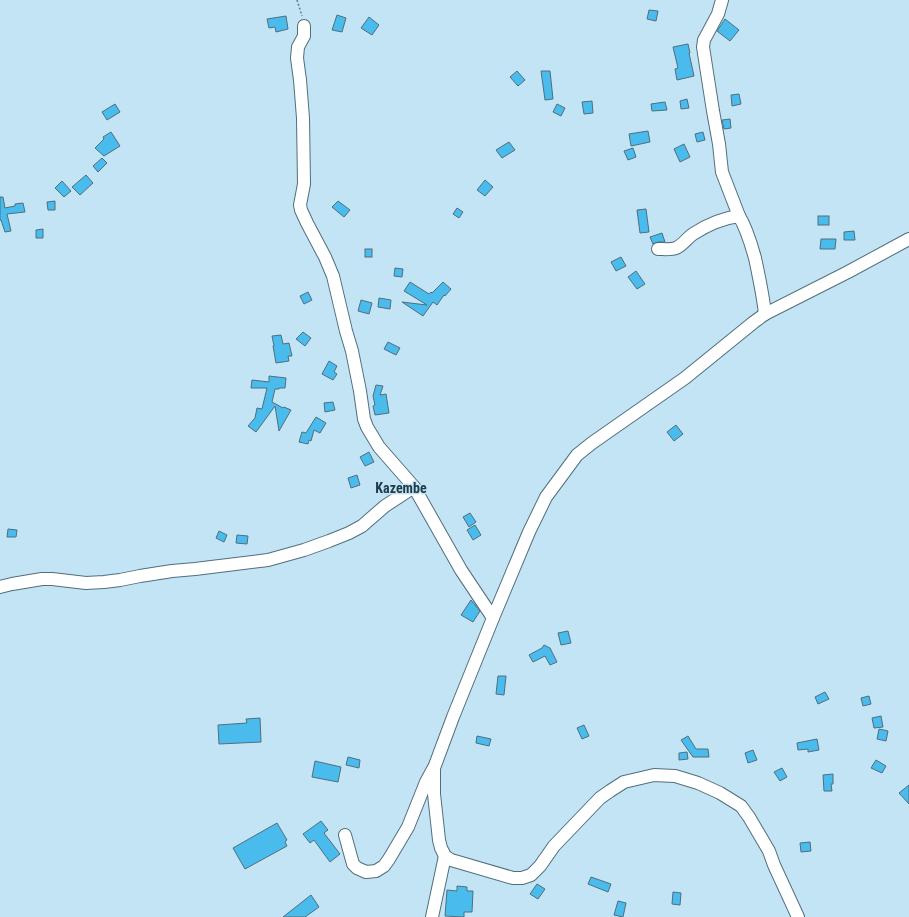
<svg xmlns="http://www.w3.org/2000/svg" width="909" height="917" font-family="'Roboto Condensed',sans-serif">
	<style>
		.building { fill: #49bced; stroke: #516e7d }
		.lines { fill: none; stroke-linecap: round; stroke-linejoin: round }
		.minor-casing { stroke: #516e7d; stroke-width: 14 }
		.path { stroke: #667c88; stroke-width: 1.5; stroke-dasharray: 2 2; stroke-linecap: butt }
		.minor { stroke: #fff; stroke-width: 12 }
		.labels { text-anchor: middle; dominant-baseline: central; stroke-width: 3; stroke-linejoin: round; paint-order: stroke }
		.quarter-label { font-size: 14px; font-weight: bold; fill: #203c49; stroke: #c3e4f5 }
	</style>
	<rect width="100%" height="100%" fill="#c3e4f5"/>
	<g class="building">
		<path d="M649,10L658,11L656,21L647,19Z"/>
		<path d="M337,15L346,18L342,32L332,30Z"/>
		<path d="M286,16L288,29L276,32L275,27L269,28L267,19Z"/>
		<path d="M369,17L379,25L372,35L361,28Z"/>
		<path d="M725,19L739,30L730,41L717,31Z"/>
		<path d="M688,44L690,53H689L694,76L677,80L675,69L678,68L673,47Z"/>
		<path d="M517,71L525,80L518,86L510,77Z"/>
		<path d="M541,71H550L553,99L545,100Z"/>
		<path d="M739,94L741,104L732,106L731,95Z"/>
		<path d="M687,99L689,108L681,109L680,101Z"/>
		<path d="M592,101L593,113L584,114L582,102Z"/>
		<path d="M665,102L667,110L652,111L651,104Z"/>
		<path d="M115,104L120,112L107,120L102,112Z"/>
		<path d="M557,104L565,108L561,116L553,112Z"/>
		<path d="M730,119L731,128L724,129L722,120Z"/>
		<path d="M648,131L650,142L631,146L629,134Z"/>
		<path d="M111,132L120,146L104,156L95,148L104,139L103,137Z"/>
		<path d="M703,132L705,140L697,142L695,134Z"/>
		<path d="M509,142L515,150L502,158L496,150Z"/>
		<path d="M684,144L690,157L680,162L674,149Z"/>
		<path d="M633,148L636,157L628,160L624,151Z"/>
		<path d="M102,158L107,163L98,172L93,166Z"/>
		<path d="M86,175L93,183L80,195L72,187Z"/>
		<path d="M485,180L493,187L485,196L477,190Z"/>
		<path d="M62,181L71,191L64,197L55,188Z"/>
		<path d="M0,197H3L5,208L15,206V204L23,203L25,212L7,214L11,231L5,232L1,220H0Z"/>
		<path d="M55,201V210H48L47,202Z"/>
		<path d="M338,201L350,210L344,217L332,207Z"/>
		<path d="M457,208L463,212L459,218L453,214Z"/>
		<path d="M646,209L649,232L640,233L637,210Z"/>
		<rect x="818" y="216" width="11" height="9"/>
		<path d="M43,229V238H36V230Z"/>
		<path d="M854,231L855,240H844V232Z"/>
		<path d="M662,233L665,242H658L653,244L650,237Z"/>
		<path d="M821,239H836L835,249H820Z"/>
		<rect x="365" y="249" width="7" height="8"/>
		<path d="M621,257L626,266L616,271L611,262Z"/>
		<path d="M395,268L403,269L402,277L394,276Z"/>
		<path d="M636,271L645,284L637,289L628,277Z"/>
		<path d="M410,282L429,294L431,292L432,293L443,282L451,289L445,296L444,295L437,305L433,302L423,316L402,302L427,305L404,291Z"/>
		<path d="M308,292L312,300L304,304L300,296Z"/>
		<path d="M379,298L391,300L390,309L378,307Z"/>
		<path d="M361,300L372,303L369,314L358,311Z"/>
		<path d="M303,332L311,338L305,346L296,339Z"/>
		<path d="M281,335L283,344L289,343L292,356H288L289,361L276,363L273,346H274L272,336Z"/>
		<path d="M388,342L400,348L396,355L384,349Z"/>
		<path d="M329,361L337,366L334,372L337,374L333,380L322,374Z"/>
		<path d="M269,376L286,378L285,388H279V389H275L272,402L283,408L284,407L291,410L279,431L275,406L256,432L248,426L255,418L257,408L262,409L267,388H251L252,380L269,382Z"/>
		<path d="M376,385L383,386L380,395L386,394L389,413L375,415L373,406L375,405L373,396Z"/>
		<path d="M333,402L335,410L325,412L324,403Z"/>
		<path d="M316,417L326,423L320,433L314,430L311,441L309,440L308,444L299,442L302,432L306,433Z"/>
		<path d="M676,425L683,434L674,441L667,432Z"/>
		<path d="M369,452L374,462L365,466L360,457Z"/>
		<path d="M357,475L360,485L351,488L348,478Z"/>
		<path d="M470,513L476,522L469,527L463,517Z"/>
		<path d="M475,525L481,535L473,540L467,530Z"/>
		<path d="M8,529L17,530L16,537H7Z"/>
		<path d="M219,531L227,535L224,542L216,538Z"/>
		<path d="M237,535L248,536L247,544L236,543Z"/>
		<path d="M471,600L480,611L473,622L461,615Z"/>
		<path d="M568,631L571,643L561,645L558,633Z"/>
		<path d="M544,645L550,648L557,662L550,665L545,656L533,662L529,655L542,648Z"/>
		<path d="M498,676H506L504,695L496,694Z"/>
		<path d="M825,692L829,699L818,704L815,697Z"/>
		<path d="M869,696L871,704L863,706L861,698Z"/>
		<path d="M881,716L883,727L874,728L872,718Z"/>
		<path d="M260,718L261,742L219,744L218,725L247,723L246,719Z"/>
		<path d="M584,725L589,736L582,739L577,728Z"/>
		<path d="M879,729L888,731L886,741L877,739Z"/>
		<path d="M477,736L491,739L489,746L476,743Z"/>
		<path d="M688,736L696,749H708L709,757H693L681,740Z"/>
		<path d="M817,739L819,750L808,752V749L798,750L797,743Z"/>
		<path d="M753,750L757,760L748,763L745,753Z"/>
		<path d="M687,752L688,759L679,760V753Z"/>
		<path d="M348,757L360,760L359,768L346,765Z"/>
		<path d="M876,760L886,766L882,773L871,768Z"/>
		<path d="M315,761L341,767L338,782L312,777Z"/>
		<path d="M782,768L787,777L780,781L774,772Z"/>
		<path d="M833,774V784H831L832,791H824L823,775Z"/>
		<path d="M909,785V804L899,793Z"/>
		<path d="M321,821L328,830L324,833L340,854L330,862L314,840L310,843L303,834Z"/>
		<path d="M277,823L287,840L285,842L287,846L245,869L233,848Z"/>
		<path d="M810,842L811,851L801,852L800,843Z"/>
		<path d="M591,877L611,884L608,892L588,884Z"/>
		<path d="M537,884L545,889L538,899L530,894Z"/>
		<path d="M457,886L467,887V891H473L472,912H464V917L445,916L447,890L457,891Z"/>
		<path d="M673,892L681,893L680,905L672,904Z"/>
		<path d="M311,895L319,907L305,917H283Z"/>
		<path d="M618,901L626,903L623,917L614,915Z"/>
	</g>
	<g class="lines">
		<g class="minor-casing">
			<g id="minor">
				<path d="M722,0L718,14L704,40L703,47L713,111L719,144L722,172L739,216"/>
				<path d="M304,26V36L298,47L297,58L300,80L303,118L304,184L300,205L301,210L307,223L325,257L333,276L346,331L352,351L360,391L364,419L367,427L379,447L414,487L461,570L493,618"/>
				<path d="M658,249C663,249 671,250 676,248C683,245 687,238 693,234C707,225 723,218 739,216C747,229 751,244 755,258C759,277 763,295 765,314"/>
				<path d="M0,587L12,584L42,579H52L86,583L104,582L120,580L140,576L172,571L195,569L268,560L304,550L329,541L349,533L362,526L385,506L414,487"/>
				<path d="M345,835L353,864L357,868L366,872L376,871L384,866L389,859L408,827L426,782L433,769"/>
				<path d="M432,917L445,856"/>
				<path d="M798,917L774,865L769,851L749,817L741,806L720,793L698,783L675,776L654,775L624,782L610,791L600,798L554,846L540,866L531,875L522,878H513L458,862L451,860L445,856L441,848L439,840L434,794V768L453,717L493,618L529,532L546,497L577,455L592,443L685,378L754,322L765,314L848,272L909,239"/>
			</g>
		</g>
		<path class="path" d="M297,0L302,16"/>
		<use href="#minor" class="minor"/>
	</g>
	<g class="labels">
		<g class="quarter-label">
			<text x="401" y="488">Kazembe</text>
		</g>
	</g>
</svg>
